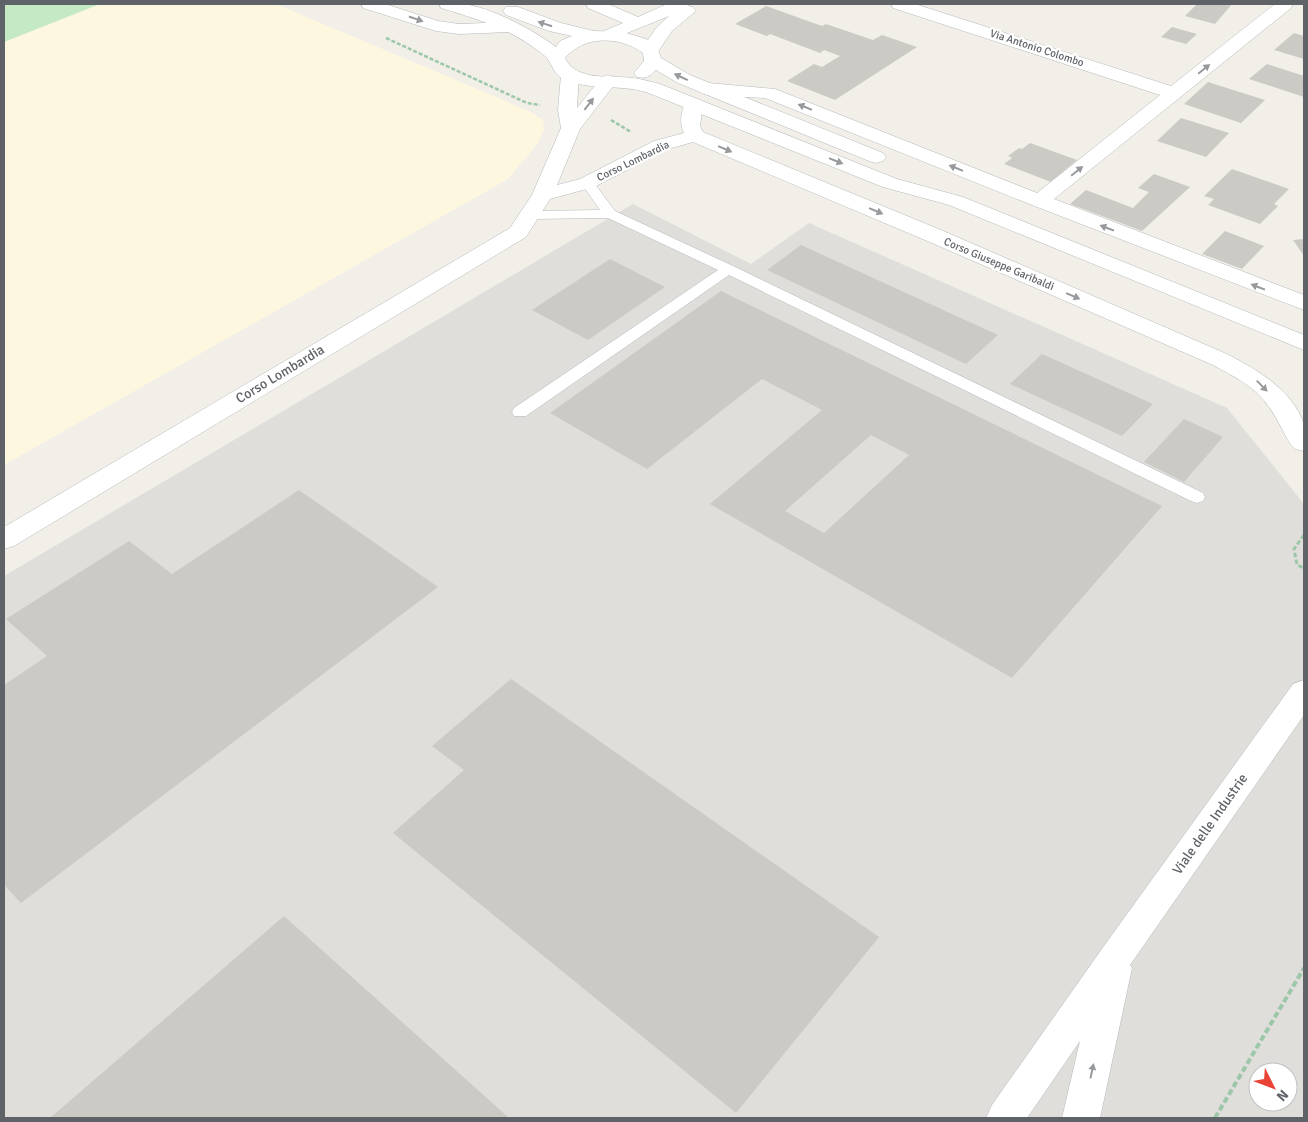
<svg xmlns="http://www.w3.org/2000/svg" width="1308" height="1122" font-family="Signika,sans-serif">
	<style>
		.commercial { fill: #fef7e0 }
		.industrial { fill: #e0deda; fill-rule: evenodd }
		.green { fill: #c5e8c5 }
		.building { fill: #cccac5; fill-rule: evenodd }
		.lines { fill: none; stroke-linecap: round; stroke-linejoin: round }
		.service-casing { stroke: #b5b8bc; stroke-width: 1 }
		.minor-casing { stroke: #b5b8bc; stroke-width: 1 }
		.tertiary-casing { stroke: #b5b8bc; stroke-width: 1 }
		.path-far2 { stroke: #9cc7a9; stroke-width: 2.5; stroke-dasharray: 4 2; stroke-linecap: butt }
		.path-far1 { stroke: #9cc7a9; stroke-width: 3; stroke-dasharray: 4.5 2.5; stroke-linecap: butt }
		.path { stroke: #9cc7a9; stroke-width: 4; stroke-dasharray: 6 3; stroke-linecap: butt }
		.service { fill: #fff; fill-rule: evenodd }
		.minor { fill: #fff; fill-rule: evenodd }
		.tertiary { fill: #fff; fill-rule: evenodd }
		.oneway { fill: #979a9d }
		.labels { text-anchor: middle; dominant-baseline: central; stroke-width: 4.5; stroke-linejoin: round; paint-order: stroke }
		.far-street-label { font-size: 11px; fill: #5f6368; stroke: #fff }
		.street-label { font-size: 14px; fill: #5f6368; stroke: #fff }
	</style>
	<rect width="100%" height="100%" fill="#f1efe8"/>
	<path class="commercial" d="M4,4H276L531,112L543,120L544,129L538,143L508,179L4,465Z"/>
	<path class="industrial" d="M633,204L751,264L809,223L1227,408L1304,504V1118H4V576ZM1258,1072H1288V1102H1258Z"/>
	<path class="green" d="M4,4H100L4,42Z"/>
	<g class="building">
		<path d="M1197,4H1232L1215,24L1185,16Z"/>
		<path d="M766,6L822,26L826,24L873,40L882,35L917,47L835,100L787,81L814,64L822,67L840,56L824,50L820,53L770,34L767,36L735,24Z"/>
		<path d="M1172,27L1197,34L1186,44L1161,37Z"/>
		<path d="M1294,33L1304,36V59L1274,50Z"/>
		<path d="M1267,64L1304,76V97L1249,79Z"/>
		<path d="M1208,82L1265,100L1241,123L1184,104Z"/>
		<path d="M1181,118L1229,133L1206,157L1157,141Z"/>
		<path d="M1030,143L1077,160L1051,182L1004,164L1012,158L1008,156L1019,148L1022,149Z"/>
		<path d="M1232,169L1289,189L1274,204L1278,206L1260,224L1208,205L1214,199L1204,196Z"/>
		<path d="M1154,174L1190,187L1142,231L1070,204L1086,190L1133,208L1149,192L1138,188Z"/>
		<path d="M1225,231L1264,246L1242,269L1202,254Z"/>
		<path d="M1304,239V256L1293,240Z"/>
		<path d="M801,245L998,335L966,364L767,270Z"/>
		<path d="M610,259L665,287L588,340L532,310Z"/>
		<path d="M721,291L815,337L1162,506L1012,678L710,504L822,410L762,379L647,469L550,413ZM871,435L909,455L824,533L785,511Z"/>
		<path d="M1042,354L1153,404L1122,436L1010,384Z"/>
		<path d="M1184,419L1223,437L1184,482L1144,462Z"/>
		<path d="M299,490L438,587L21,903L4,885V685L47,656L6,619L129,541L172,574Z"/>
		<path d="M511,679L879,937L736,1113L393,833L464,770L432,746Z"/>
		<path d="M284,916L509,1118H50Z"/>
	</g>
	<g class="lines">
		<g class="service-casing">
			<path id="service" d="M587,179L592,180L615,211L733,266L1203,493L1205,497L1203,501L1197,503L1191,501L729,275L526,416H514L512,412L514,408L718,270L608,218L530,219L523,215L530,211L600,210L581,183Z"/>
		</g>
		<g class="minor-casing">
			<g id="minor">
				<path d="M361,4H385L438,21L459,24L509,22L515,23L518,27L515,31L509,32L459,34L436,31L363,8Z"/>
				<path d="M586,4H608L638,17L667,4H689L688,6L693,7L696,11L672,31L657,53L651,54L645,53L642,49L656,28L669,16L610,40L604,39L601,35L604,31L623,23L588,8Z"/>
				<path d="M891,4H915L1171,86L1275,4H1293L1291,8L1054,199L1304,295V310L1032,205L765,98L708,95L701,93L699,89L701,85L708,83L775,89L1037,193L1160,95L893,8Z"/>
				<path d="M570,70L576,71L579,75L577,108L602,77L608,75L614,77L617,81L580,129L557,185L580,179L654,141L684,133C679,124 681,109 687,100L694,98L701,100L703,104L700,126L703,132L941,230L1229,355C1259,371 1292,390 1304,424C1306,432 1304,443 1304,451L1295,449L1291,445C1283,433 1278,419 1269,407C1256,387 1233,376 1213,365L925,240L693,142L668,149L594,187L550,199L526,237L14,546L4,549V527L510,228L532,195L561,128L558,110L561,75L564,71Z"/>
			</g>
		</g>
		<g class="tertiary-casing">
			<g id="tertiary">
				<path d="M439,4C446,4 455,3 463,4C490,7 534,30 556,47L560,41L572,36L549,31L506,15L503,11L506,7H518L561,23L594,31L623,32L646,39L657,47L661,58L690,75L883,153L886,157L883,161L876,163L869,161L678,83L656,70C649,77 646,79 637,77L634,73L644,61L643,53C620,36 584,35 565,58C577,82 610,75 633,78C642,79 651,82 660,84L897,179L963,197L1304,335V350L949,205L883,187L646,92C619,84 590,91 564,79C554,75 553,66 547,58C544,55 539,51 536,49C508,28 474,18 441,8Z"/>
				<path d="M1304,680V715L1130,965L1132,968L1100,1118H1062L1080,1041L1027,1118H986L992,1105L1104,946L1293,684Z"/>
			</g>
		</g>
		<g class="path-far2">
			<path d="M386,38L527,103L540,105"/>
			<path d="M611,120L631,132"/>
		</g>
		<path class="path-far1" d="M1304,535L1294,549L1297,565L1304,568"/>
		<path class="path" d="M1215,1118L1304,968"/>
		<use href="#service" class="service"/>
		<use href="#minor" class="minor"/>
		<use href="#tertiary" class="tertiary"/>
	</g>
	<defs><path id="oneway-solid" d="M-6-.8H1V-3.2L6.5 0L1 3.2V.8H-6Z" transform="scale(1.25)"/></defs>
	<g class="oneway">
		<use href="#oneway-solid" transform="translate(416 19) rotate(19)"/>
		<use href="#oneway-solid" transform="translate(545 24) rotate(-162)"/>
		<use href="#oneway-solid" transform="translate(1204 69) rotate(-39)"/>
		<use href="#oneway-solid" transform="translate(681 77) rotate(-155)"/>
		<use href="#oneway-solid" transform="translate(589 104) rotate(-52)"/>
		<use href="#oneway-solid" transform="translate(805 107) rotate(-158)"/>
		<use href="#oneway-solid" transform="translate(725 149) rotate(23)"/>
		<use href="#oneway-solid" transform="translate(836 161) rotate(22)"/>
		<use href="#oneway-solid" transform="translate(956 168) rotate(-158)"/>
		<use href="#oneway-solid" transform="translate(1077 171) rotate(-39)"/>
		<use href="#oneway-solid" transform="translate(876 211) rotate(23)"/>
		<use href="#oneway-solid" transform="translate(1107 228) rotate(-159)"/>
		<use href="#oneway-solid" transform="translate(1258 287) rotate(-159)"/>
		<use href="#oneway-solid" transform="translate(1073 296) rotate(23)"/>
		<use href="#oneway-solid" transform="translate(1262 386) rotate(46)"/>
		<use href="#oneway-solid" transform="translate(1092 1071) rotate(-78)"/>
	</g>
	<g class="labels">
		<g class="far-street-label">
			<text transform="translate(1037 48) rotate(18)">Via Antonio Colombo</text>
			<text transform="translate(633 161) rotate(-26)">Corso Lombardia</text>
			<text transform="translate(999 264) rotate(23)">Corso Giuseppe Garibaldi</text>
		</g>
		<g class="street-label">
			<text transform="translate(280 374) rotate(-31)">Corso Lombardia</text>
			<text transform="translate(1210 824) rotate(-55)">Viale delle Industrie</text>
		</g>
	</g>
	<rect width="1308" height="1122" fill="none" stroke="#5f6368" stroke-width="10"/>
	<g transform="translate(1273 1087) rotate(132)"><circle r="24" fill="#ffffff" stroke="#bfc1c3"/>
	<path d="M0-4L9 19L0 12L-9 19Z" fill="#ea4335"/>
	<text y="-8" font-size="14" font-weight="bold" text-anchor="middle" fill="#5f6368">N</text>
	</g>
</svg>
